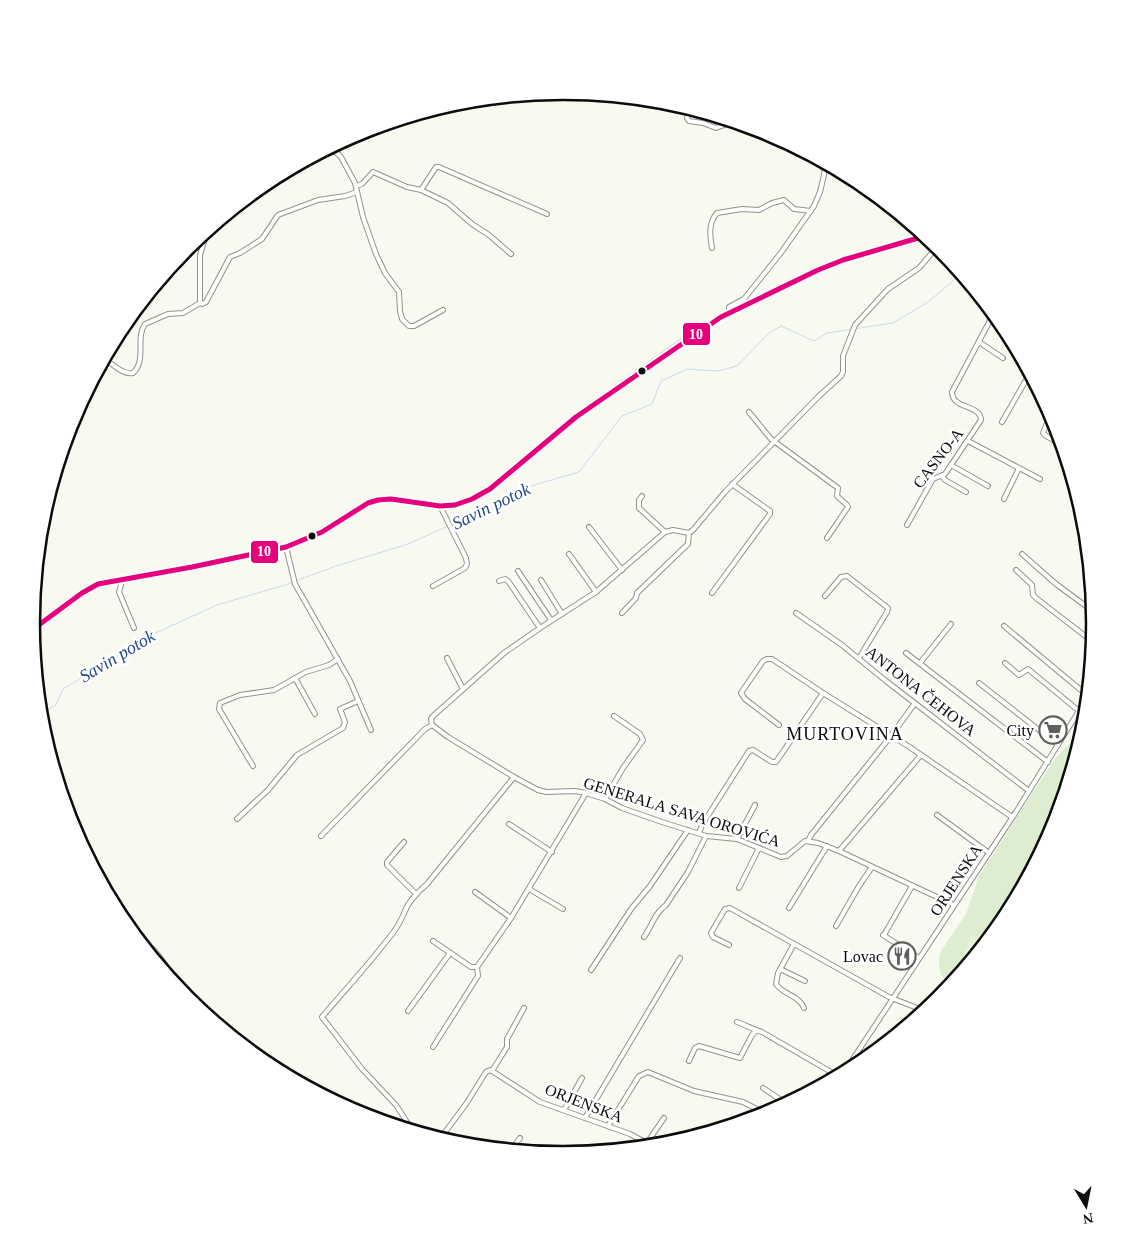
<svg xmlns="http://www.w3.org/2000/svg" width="1126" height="1246" font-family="Georgia,serif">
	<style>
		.green { fill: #dcedd2 }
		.pitch { fill: #e7f2dc }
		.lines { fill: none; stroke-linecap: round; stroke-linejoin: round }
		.stream { stroke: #cadaef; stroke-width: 1 }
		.minor-casing { stroke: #92938f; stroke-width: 6 }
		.tertiary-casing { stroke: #92938f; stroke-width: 8 }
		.minor { stroke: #fefefd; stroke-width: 4 }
		.tertiary { stroke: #fefefd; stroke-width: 5 }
		.bus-1-casing { stroke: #fff; stroke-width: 9 }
		.bus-1 { stroke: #e5007d; stroke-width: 5 }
		.bus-dot { fill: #0c0c0c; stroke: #fff; stroke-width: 2 }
		.labels { text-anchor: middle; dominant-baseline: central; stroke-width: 5; stroke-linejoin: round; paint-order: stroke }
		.street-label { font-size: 16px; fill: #0c0c0c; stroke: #fff }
		.poi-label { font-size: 16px; fill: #0c0c0c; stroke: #fff; text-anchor: end }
		.water-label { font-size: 18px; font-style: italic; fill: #24478f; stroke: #fff }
		.neighbourhood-label { font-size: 18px; letter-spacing: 1px; fill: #0c0c0c; stroke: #fff }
		.rim { fill: none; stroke: #0c0c0c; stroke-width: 2.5 }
		.line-badge { stroke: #fff; stroke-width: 2 }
		.badge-label { font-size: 14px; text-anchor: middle; font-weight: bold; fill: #fff }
	</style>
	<rect width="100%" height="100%" fill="#f8f9f0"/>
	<path class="green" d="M1085,723L1054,827L1005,919L950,986L940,973L939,959L941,951L966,914L979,876L1054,760L1072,741Z"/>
	<path class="pitch" d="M971,936L984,941L982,947L967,965L961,963Z"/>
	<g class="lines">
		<g class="stream">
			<path d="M452,524L498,508L524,488L579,472L622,416L652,404L661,381L688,369L718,371L737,366L769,333L781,326L814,341L827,333L893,323L928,302L961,274"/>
			<path d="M40,715L56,705L63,689L100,667L138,641L217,605L285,585L336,566L408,544L448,526"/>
		</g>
		<g class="minor-casing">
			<g id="minor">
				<path d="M690,109L687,118L689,121L703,123L716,128L724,125L727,120"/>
				<path d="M330,147L341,157L355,183L363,217L376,254L385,273L399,292L400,311L402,319L409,326H414L443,310"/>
				<path d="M337,152L344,140"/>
				<path d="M356,186L362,184L373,172L407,187L421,190L448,203L472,224L489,235L511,254"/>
				<path d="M421,190L436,167H439L547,214"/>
				<path d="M208,229L200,255V301L202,304L206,302L230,257L240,253L262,239L278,215L318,200L345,196L357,192"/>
				<path d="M712,248C710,236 708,223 717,213L742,209L759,210L772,203L784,200L794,209L811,211"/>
				<path d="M729,313V307L744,299L780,254L814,206L820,192L824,175L825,163"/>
				<path d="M979,342L1003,358"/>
				<path d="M104,358C112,364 123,375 133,373C147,360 135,338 145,324L168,314L183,313L200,303"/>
				<path d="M749,412L771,439L838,488L837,496L847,505L848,507L827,538"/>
				<path d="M1051,413L1043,433L1046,436L1062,445"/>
				<path d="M1002,422L1030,373"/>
				<path d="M968,441L1040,479"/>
				<path d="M951,465L988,486"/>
				<path d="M942,476L945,480L966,492"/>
				<path d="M642,496L639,500V508L665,532"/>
				<path d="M1004,499L1019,468"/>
				<path d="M907,525L933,479L945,474L981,420C981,404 952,410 952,392L994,313"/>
				<path d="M589,527L622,570"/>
				<path d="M286,547L295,584L350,681L371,730"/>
				<path d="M569,554L596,592"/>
				<path d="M1022,554L1056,584L1094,612"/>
				<path d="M1016,570L1032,585L1033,595L1036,598L1093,642"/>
				<path d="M518,571L551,620"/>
				<path d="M123,578L119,592L134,628"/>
				<path d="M541,580L562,614"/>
				<path d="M499,581L505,579L508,581L540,628"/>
				<path d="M433,586L465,568L467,564L466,558L440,506"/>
				<path d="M712,593L770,514V511L732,484"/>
				<path d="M825,596L841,577L847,576L888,608L887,612L859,658"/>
				<path d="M622,613L636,598L637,593L688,544L689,533"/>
				<path d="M796,613L842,645L886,681L1029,791"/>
				<path d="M1004,626L1088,696"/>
				<path d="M906,653L1048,762"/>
				<path d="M447,658L463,689"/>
				<path d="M920,663L951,624"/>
				<path d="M1005,663L1019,675L1028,669L1079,711"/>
				<path d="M295,678L315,714"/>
				<path d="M979,683L1058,745"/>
				<path d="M432,725L431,719L433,716L504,653L540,628L596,592L665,532L673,530L689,533L693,530L725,492L819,396L841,376L843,372V356L855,325L888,289L919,268L938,246"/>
				<path d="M432,725L448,737L514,777L538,790L546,792L575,791L586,793L605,799L622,808L662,822L706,836L737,839L781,857L787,856L805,841L818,843L839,851L954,905"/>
				<path d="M779,725L745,699L741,693L763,661L767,659H772L823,693L908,746L1012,817"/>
				<path d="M253,766L219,709L220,703L240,695L274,690L306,672L329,665L338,659"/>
				<path d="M605,799L623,768L643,740L640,734L614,716"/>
				<path d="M937,815L989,853"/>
				<path d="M237,819L268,790L297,755L343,728L345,722L340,709L358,701"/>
				<path d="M509,824L552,852"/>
				<path d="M699,833L702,825L749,751L753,750L772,762H776L823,693"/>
				<path d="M321,836L425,729L432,725"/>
				<path d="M737,839L755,805"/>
				<path d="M808,841L811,835L891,736L915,703"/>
				<path d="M404,842L387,862V865L416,894"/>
				<path d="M839,851L921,755"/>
				<path d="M739,888L759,848"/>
				<path d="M529,889L563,909"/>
				<path d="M475,892L511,918"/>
				<path d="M789,908L827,846"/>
				<path d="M836,926L859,886L872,867"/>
				<path d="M134,935C155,947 166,962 174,984"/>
				<path d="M883,935L919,958"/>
				<path d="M884,935L912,886"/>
				<path d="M644,937C652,926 655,912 666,905L688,872L706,836"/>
				<path d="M433,941L471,967H477L511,918L586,793"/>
				<path d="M794,944L778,973L776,984C783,995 799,995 804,1008"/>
				<path d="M729,945L713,937L711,933L725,909L730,908L889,997L925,1011"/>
				<path d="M780,969L805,981"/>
				<path d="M591,970L631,909L650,886L688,830"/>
				<path d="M524,1008L507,1039V1047L492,1071L540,1102L630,1134L652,1146"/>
				<path d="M408,1011L450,953"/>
				<path d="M737,1022C746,1025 754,1030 762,1032L838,1076"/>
				<path d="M433,1047L478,976L477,967"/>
				<path d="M689,1061L695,1048L699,1046L740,1058L752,1035L756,1031"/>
				<path d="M843,1074L1016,812L1087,698"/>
				<path d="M763,1088L787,1104"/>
				<path d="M564,1110L582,1078"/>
				<path d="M585,1118L680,958"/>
				<path d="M608,1126L639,1076L648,1072L694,1091L743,1102L767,1114"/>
				<path d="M412,1130L396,1105L362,1069L322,1017C345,990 370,963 392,934C399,925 401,921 405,911C409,900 419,891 427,884L514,777"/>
				<path d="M440,1139L466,1104L486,1072L490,1070L492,1071"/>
				<path d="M647,1143L664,1118"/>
				<path d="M511,1150L520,1138"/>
			</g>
		</g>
		<g class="tertiary-casing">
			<path id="tertiary" d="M32,630L82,593L98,584L192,567L286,547L322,532L368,503L378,500L391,499L440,506L455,505L472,499L490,489L576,417L696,333L721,317L818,270L843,260L925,236"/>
		</g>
		<use href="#minor" class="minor"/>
		<use href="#tertiary" class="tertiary"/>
		<g class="bus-1-casing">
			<path id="bus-1" d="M32,630L82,593L98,584L192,567L286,547L322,532L368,503L378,500L391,499L440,506L455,505L472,499L490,489L576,417L721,317L818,270L843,260L925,236"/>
		</g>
		<use href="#bus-1" class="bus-1"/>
	</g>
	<defs>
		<g id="supermarket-ring" transform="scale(1.4375)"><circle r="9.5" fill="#fff" stroke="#5f5f5c" stroke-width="1.5"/><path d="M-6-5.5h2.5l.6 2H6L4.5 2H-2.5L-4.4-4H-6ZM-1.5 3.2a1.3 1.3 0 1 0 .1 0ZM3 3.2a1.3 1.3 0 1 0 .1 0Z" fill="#5f5f5c"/></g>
		<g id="restaurant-ring" transform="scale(1.4375)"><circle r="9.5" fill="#fff" stroke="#5f5f5c" stroke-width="1.5"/><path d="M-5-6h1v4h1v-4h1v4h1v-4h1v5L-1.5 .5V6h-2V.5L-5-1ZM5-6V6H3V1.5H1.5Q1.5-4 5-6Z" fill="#5f5f5c"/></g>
	</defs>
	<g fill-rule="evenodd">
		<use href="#supermarket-ring" x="1053" y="730"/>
		<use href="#restaurant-ring" x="902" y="956"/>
	</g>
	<g class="bus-dot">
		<circle cx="642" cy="371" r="4.5"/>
		<circle cx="312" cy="536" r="4.5"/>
	</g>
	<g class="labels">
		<g class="street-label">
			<text transform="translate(938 458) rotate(-52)">CASNO-A</text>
			<text transform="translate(921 691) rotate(38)">ANTONA ČEHOVA</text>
			<text transform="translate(682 812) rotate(17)">GENERALA SAVA OROVIĆA</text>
			<text transform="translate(956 880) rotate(-57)">ORJENSKA</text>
			<text transform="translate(584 1103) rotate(21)">ORJENSKA</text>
		</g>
		<g class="poi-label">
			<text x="1034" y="730">City</text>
			<text x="883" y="956">Lovac</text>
		</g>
		<g class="water-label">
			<text transform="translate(491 506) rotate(-26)">Savin potok</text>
			<text transform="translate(117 656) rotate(-31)">Savin potok</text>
		</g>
		<g class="neighbourhood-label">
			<text x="845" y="734">MURTOVINA</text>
		</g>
	</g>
	<path d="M0 0H1126V1246H0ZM40 623a523 523 0 1 1 1046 0a523 523 0 1 1-1046 0Z" fill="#fff" fill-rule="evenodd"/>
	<path class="rim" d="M40 623a523 523 0 1 1 1046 0a523 523 0 1 1-1046 0Z"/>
	<g class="line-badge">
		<rect x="682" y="322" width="29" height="24" rx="5" fill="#e5007d"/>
		<rect x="250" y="540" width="29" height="24" rx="5" fill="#e5007d"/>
	</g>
	<g class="badge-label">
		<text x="696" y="339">10</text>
		<text x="264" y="556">10</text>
	</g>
	<g transform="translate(1086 1206) rotate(170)" stroke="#ffffff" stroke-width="4" paint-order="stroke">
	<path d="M0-4L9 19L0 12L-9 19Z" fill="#0c0c0c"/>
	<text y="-8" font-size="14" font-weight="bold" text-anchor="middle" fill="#0c0c0c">N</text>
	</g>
</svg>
